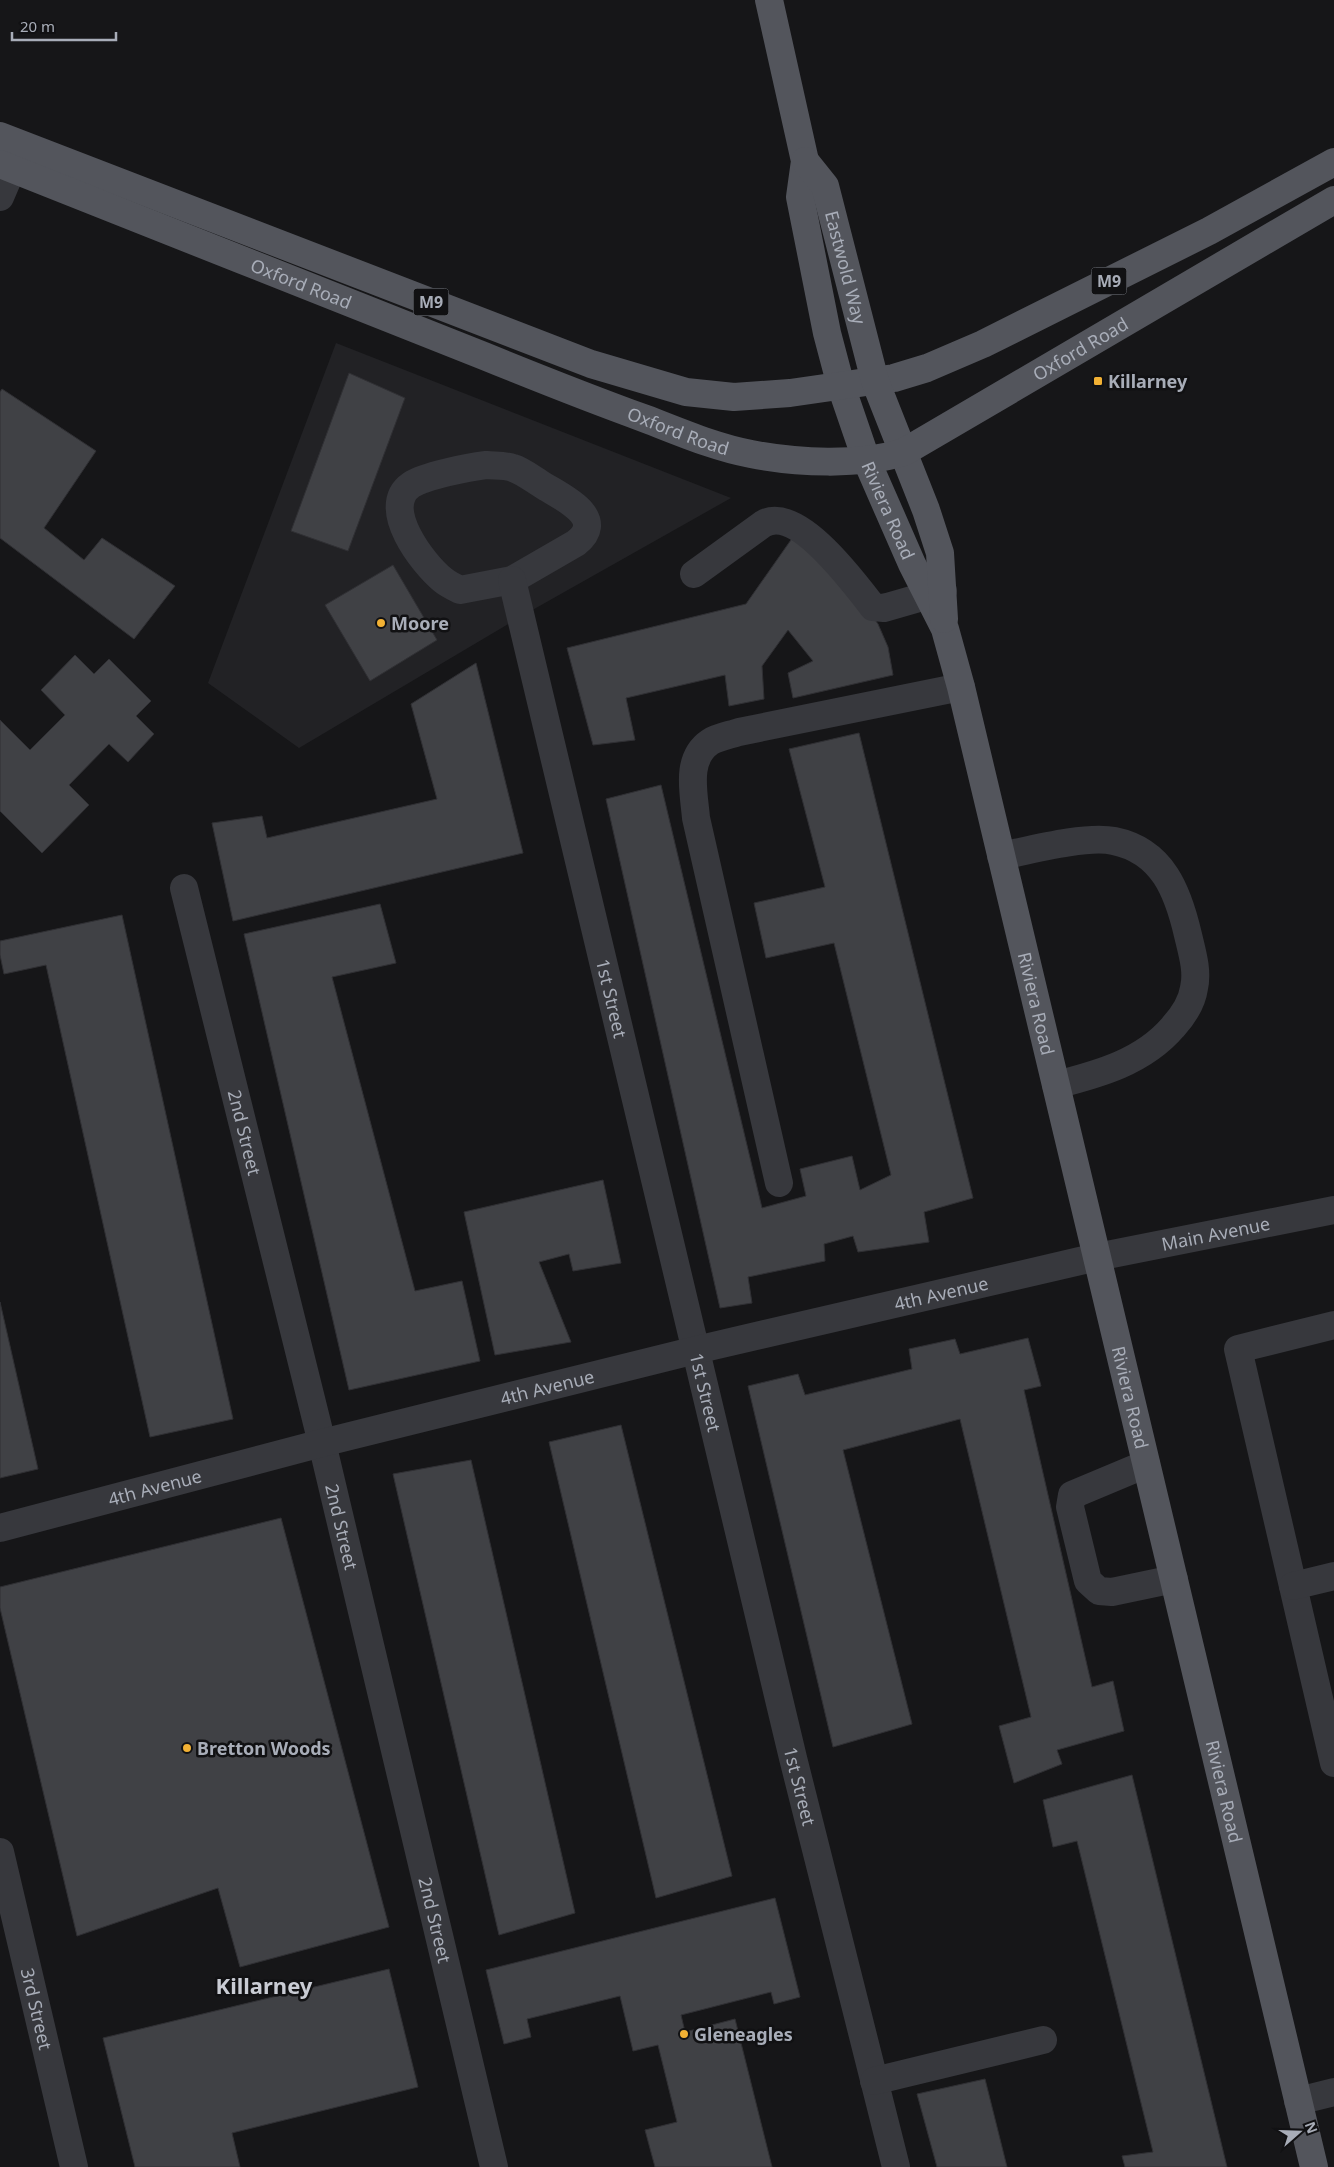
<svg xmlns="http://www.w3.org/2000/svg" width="1334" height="2167" font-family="'Noto Sans',sans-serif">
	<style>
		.built { fill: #222225 }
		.building { fill: #404145; stroke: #303034 }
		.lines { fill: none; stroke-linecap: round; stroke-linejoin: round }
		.minor { stroke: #37383d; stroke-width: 28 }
		.major { stroke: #53555c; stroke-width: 28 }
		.poi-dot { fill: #f2b134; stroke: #111113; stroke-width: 2 }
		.labels { text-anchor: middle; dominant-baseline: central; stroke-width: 5; stroke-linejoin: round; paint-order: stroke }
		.shield { fill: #111113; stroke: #7b7e86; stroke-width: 1 }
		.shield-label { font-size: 16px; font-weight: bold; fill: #a8adb8 }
		.street-label { font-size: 18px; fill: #a8adb8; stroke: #111113 }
		.poi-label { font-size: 18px; font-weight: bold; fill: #a8adb8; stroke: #111113; text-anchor: start }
		.district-label { font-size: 22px; font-weight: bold; fill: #c9ccd4; stroke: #111113 }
	</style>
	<rect width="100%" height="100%" fill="#161618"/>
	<path class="built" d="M336,343L731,498L520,617L299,748L208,683Z"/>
	<g class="building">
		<path d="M349,373L405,398L348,551L291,531Z"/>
		<path d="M2,389L96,451L44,528L84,560L102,538L175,586L134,639L0,538V392Z"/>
		<path d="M793,537L863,603L878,624L888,647L893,675L793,698L788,673L813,661L788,630L762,666L764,699L729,706L725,675L626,698L635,740L593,745L567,648L746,604Z"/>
		<path d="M393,565L437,640L370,681L325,605Z"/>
		<path d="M75,655L94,674L109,659L151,701L136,716L154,734L128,762L109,744L69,785L89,805L42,853L0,811V720L30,750L65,715L41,690Z"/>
		<path d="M476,663L523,853L233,921L212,823L262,816L267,838L437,799L411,704Z"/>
		<path d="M859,733L973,1198L924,1212L929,1242L858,1252L853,1236L824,1244L825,1261L748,1277L752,1303L720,1308L606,799L661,785L762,1208L806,1196L800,1169L852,1156L860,1190L891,1175L834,943L766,958L754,903L825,887L789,749Z"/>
		<path d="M380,904L396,963L332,977L415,1291L462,1281L480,1361L349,1390L244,934Z"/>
		<path d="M122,915L233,1419L150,1437L46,965L4,974L0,955V941Z"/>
		<path d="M603,1180L621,1263L573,1271L569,1254L539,1262L571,1342L495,1355L464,1212Z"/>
		<path d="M0,1302L38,1469L0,1478Z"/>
		<path d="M1028,1338L1041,1386L1024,1390L1092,1687L1113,1681L1124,1731L1057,1750L1062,1764L1014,1783L999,1726L1031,1717L960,1419L843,1450L912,1724L833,1747L748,1386L798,1374L805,1395L912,1369L909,1349L955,1339L960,1354Z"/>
		<path d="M621,1425L732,1876L656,1898L549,1442Z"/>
		<path d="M471,1460L575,1913L499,1935L393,1474Z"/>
		<path d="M281,1518L389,1927L240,1967L218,1888L77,1936L0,1608V1587Z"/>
		<path d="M1132,1775L1227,2167H1125L1122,2156L1153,2152L1077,1841L1053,1847L1043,1800Z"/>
		<path d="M775,1898L800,1997L774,2004L771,1992L681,2015L685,2032L735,2019L772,2167H655L645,2130L677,2122L658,2045L633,2051L620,1996L527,2019L531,2037L504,2044L486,1970Z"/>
		<path d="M389,1969L418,2087L232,2133L240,2167H135L103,2038Z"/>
		<path d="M985,2079L1007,2167H937L917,2094Z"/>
	</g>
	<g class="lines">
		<g class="minor">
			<path d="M0,197L21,148"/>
			<path d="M486,465C494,466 505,465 513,468C523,471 534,480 544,486C562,497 608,518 576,543L512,580L460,590C454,587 448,584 443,580C423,564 379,507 411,485C424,476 469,467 486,465Z"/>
			<path d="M694,574L763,524C797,504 855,584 873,607L884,608L943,591"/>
			<path id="s1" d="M512,580L793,1758L896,2167"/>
			<path d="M1001,856C1030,850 1087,835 1114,841C1163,851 1178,892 1188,935C1192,952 1198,971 1194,988C1192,1002 1183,1016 1173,1027C1143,1062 1099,1074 1056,1085"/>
			<path id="s2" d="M184,888L322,1443L494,2167"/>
			<path d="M779,1183L696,818C694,793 685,759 710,742C718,737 730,735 739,732L961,687"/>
			<path d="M1334,1325L1238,1349L1334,1763"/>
			<path d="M1146,1464L1072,1495L1070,1507L1088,1581L1099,1591L1112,1592L1174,1579"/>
			<path id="s3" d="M0,1528L322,1443L696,1350L1097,1257L1334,1210"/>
			<path d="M1293,1586L1334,1576"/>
			<path id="s4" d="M0,1852L74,2167"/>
			<path d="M874,2081L1043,2040"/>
			<path d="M1298,2101L1334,2092"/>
		</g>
		<g class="major">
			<path id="s5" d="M769,0L805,161L800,197L827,333L841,386L866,459L912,564L945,629L961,687L1314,2167"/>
			<path d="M0,136L591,364L686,392L734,397L790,393L894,378L927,368L983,344L1209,231L1334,162"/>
			<path id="s6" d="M805,161L825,186L875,381L926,510L940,553L944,619"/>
			<path id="s7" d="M0,164C161,228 323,292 484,356C538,378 591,399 646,419C680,432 714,447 751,454C797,463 859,466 904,452L1334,200"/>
		</g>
	</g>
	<g class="poi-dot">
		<rect x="1093" y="376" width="10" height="10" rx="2.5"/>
		<circle cx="381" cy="623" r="5"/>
		<circle cx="187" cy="1748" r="5"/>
		<circle cx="684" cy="2034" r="5"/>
	</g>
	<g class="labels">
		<g class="shield">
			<rect x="1091.5" y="267.5" width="35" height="27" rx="4"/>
			<rect x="413.5" y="288.5" width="35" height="27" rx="4"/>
		</g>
		<g class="shield-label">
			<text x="1109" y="281">M9</text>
			<text x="431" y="302">M9</text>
		</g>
		<g class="street-label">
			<text stroke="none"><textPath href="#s6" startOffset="116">Eastwold Way</textPath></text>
			<text stroke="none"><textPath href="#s7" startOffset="324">Oxford Road</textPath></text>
			<text stroke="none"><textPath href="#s7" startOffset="1164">Oxford Road</textPath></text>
			<text stroke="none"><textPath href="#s7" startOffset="729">Oxford Road</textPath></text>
			<text stroke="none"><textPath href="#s5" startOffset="528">Riviera Road</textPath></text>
			<text stroke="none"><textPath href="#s1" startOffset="430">1st Street</textPath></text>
			<text stroke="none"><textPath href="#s5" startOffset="1045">Riviera Road</textPath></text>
			<text stroke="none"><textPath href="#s2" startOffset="252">2nd Street</textPath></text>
			<text stroke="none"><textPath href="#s3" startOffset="1251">Main Avenue</textPath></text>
			<text stroke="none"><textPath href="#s3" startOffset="970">4th Avenue</textPath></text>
			<text stroke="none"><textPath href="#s3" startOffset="565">4th Avenue</textPath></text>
			<text stroke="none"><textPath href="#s1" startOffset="835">1st Street</textPath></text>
			<text stroke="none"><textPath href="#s5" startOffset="1450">Riviera Road</textPath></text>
			<text stroke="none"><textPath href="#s3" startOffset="160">4th Avenue</textPath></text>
			<text stroke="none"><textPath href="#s2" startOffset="658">2nd Street</textPath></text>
			<text stroke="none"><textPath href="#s1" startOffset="1240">1st Street</textPath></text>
			<text stroke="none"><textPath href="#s5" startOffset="1855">Riviera Road</textPath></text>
			<text stroke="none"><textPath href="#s2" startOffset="1062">2nd Street</textPath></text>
			<text stroke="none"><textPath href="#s4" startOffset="161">3rd Street</textPath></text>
		</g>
		<g class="poi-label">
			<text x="1108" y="381">Killarney</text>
			<text x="391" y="623">Moore</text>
			<text x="197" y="1748">Bretton Woods</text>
			<text x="694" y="2034">Gleneagles</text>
		</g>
		<g class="district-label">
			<text x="264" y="1985">Killarney</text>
		</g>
	</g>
	<g transform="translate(1299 2132) rotate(70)" stroke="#111113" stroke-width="4" paint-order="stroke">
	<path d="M0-4L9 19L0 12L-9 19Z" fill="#a8adb8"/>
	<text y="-8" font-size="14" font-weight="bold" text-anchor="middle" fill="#a8adb8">N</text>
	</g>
	<path d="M12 32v8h104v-8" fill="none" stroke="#a8adb8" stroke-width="2.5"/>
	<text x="20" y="32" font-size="15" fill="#a8adb8" stroke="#111113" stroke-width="4" paint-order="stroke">20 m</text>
</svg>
